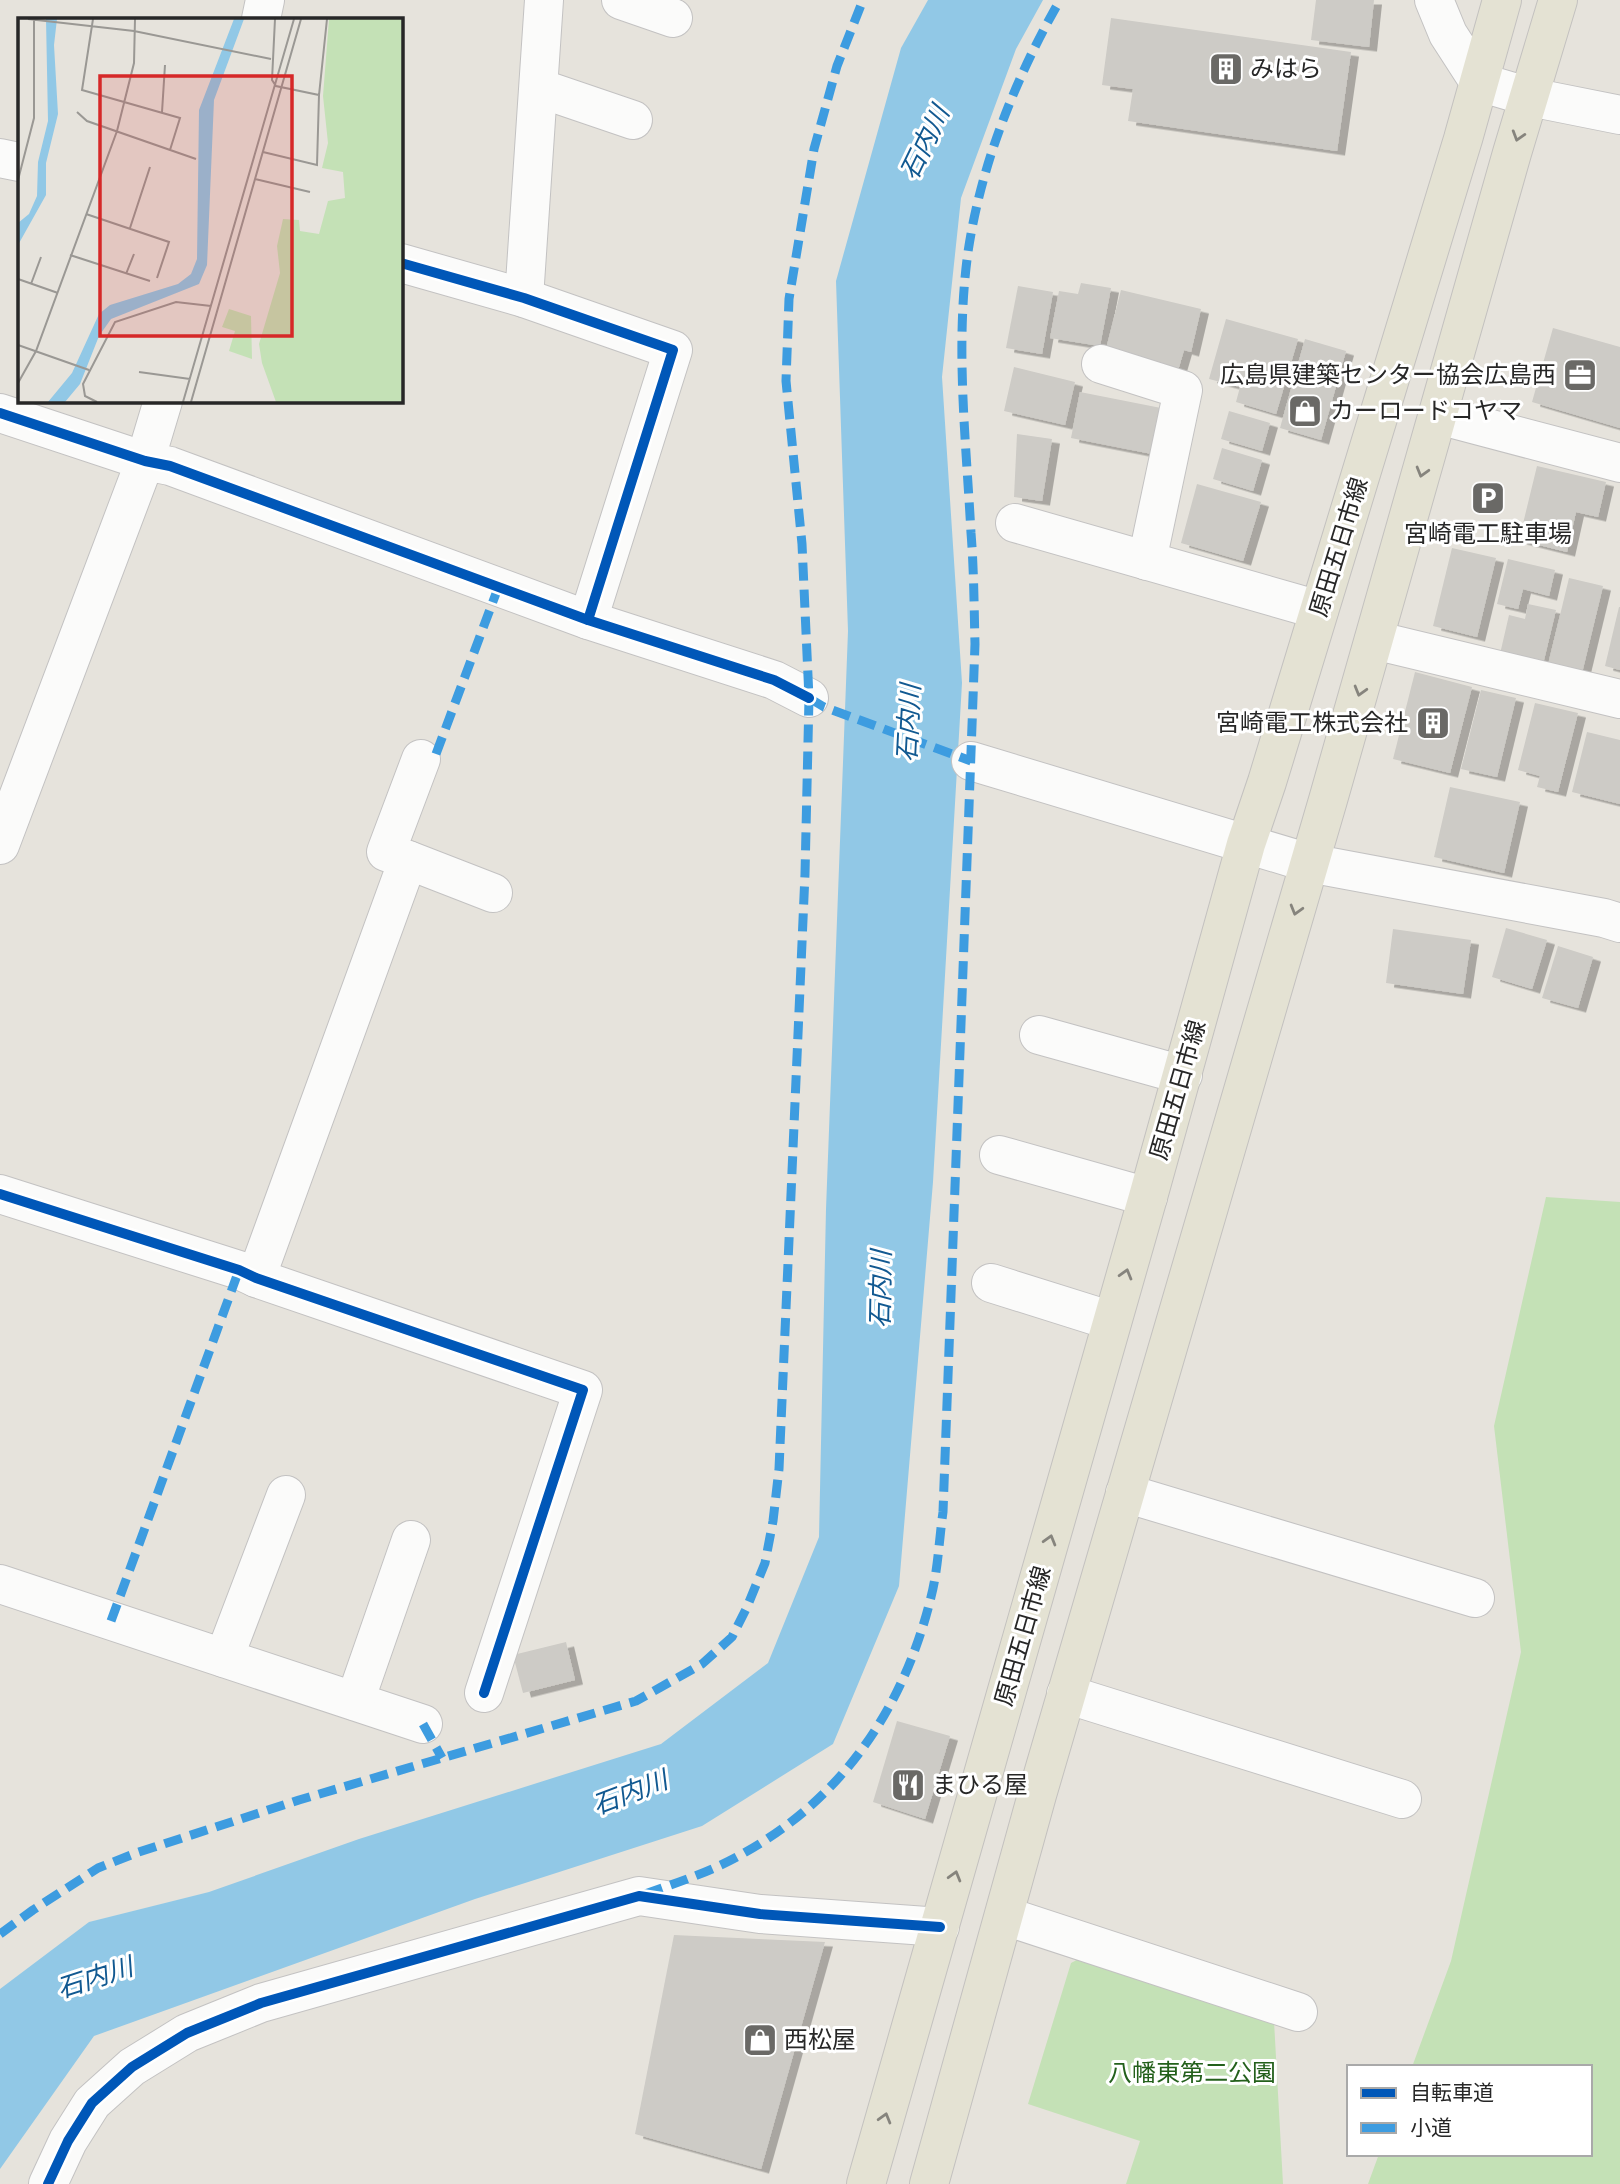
<svg xmlns="http://www.w3.org/2000/svg" width="1620" height="2184" font-family="'Fira Sans Condensed','Noto Sans JP',sans-serif">
	<style>
		.green { fill: #c4e1b6 }
		.water { fill: #91c8e6 }
		.building { fill: #cdcbc6; filter: url(#shadow) }
		.lines { fill: none; stroke-linecap: round; stroke-linejoin: round }
		.minor-casing { stroke: #c3c2c2; stroke-width: 40 }
		.major-casing { stroke: #c3c1bf; stroke-width: 40 }
		.minor { stroke: #fbfbfa; stroke-width: 38 }
		.major { stroke: #e4e2d3; stroke-width: 38 }
		.quiet { stroke: #3d9ce0; stroke-width: 9; stroke-dasharray: 18 9; stroke-linecap: butt }
		.cycleway-casing { stroke: #fff; stroke-width: 15 }
		.cycleway { stroke: #0057b8; stroke-width: 10 }
		.oneway { stroke: #86847d }
		.labels { text-anchor: middle; dominant-baseline: central; stroke-width: 6; stroke-linejoin: round; paint-order: stroke }
		.poi-label { font-size: 24px; fill: #272727; stroke: #fff; text-anchor: start }
		.street-label { font-size: 24px; fill: #272727; stroke: #fff }
		.park-label { font-size: 24px; fill: #23601b; stroke: #fff }
		.water-label { font-size: 26px; font-style: italic; fill: #115991; stroke: #fff }
		.inset-road { fill: none; stroke: #9a9894; stroke-width: 2 }
		.view { fill: #d62828; fill-opacity: 0.15; stroke: #d62828; stroke-width: 3.5 }
		.inset-edge { fill: none; stroke: #272727; stroke-width: 3.5 }
	</style>
	<defs>
		<filter id="shadow"><feDropShadow dx="8" dy="4.5" stdDeviation="0" flood-color="#0004"/></filter>
	</defs>
	<rect width="100%" height="100%" fill="#e6e3dc"/>
	<g class="green">
		<path d="M1546,1197L1620,1202V2184H1368L1379,2154H1590V2067H1412L1451,1961L1521,1652L1494,1426Z"/>
		<path d="M1090,1953L1274,2021L1283,2184H1126L1140,2141L1028,2104L1071,1963Z"/>
	</g>
	<path class="water" d="M928,0H1043L1016,49L961,198L942,377L962,683L933,1182L899,1586L833,1744L702,1826L475,1899L94,2036L0,2169V1989L89,1922L209,1892L359,1839L661,1744L768,1663L819,1537L826,1209L848,631L836,281L901,48Z"/>
	<g class="building">
		<path d="M1316,0H1374L1369,47L1311,40Z"/>
		<path d="M1111,18L1351,52L1337,151L1128,121L1133,89L1102,85Z"/>
		<path d="M1081,283L1111,288L1100,346L1050,338L1059,291L1078,294Z"/>
		<path d="M1018,286L1053,292L1042,354L1006,348Z"/>
		<path d="M1121,290L1201,309L1191,352L1184,350L1177,374L1104,357Z"/>
		<path d="M1226,319L1298,339L1276,414L1236,402L1240,387L1209,379Z"/>
		<path d="M1553,328L1620,347V428L1532,402Z"/>
		<path d="M1305,339L1346,351L1321,440L1280,428Z"/>
		<path d="M1014,367L1075,382L1065,425L1004,411Z"/>
		<path d="M1080,392L1161,408L1152,454L1071,438Z"/>
		<path d="M1229,411L1270,423L1262,451L1221,439Z"/>
		<path d="M1017,434L1052,439L1042,501L1014,497Z"/>
		<path d="M1222,448L1262,460L1253,491L1213,479Z"/>
		<path d="M1537,466L1606,482L1598,517L1576,512L1567,552L1519,540Z"/>
		<path d="M1197,484L1261,502L1243,561L1181,543Z"/>
		<path d="M1452,548L1496,558L1477,637L1433,626Z"/>
		<path d="M1508,559L1555,570L1549,596L1523,589L1518,609L1497,604Z"/>
		<path d="M1569,578L1603,586L1581,677L1547,669Z"/>
		<path d="M1528,604L1556,610L1543,664L1500,654L1509,615L1525,619Z"/>
		<path d="M1619,607H1620V670L1605,666Z"/>
		<path d="M1415,672L1472,687L1450,773L1393,759Z"/>
		<path d="M1481,690L1516,698L1497,777L1461,769Z"/>
		<path d="M1535,703L1578,713L1558,792L1537,787L1540,776L1518,770Z"/>
		<path d="M1587,732L1620,740V804L1572,792Z"/>
		<path d="M1450,787L1520,802L1504,873L1434,857Z"/>
		<path d="M1506,928L1547,940L1532,989L1492,977Z"/>
		<path d="M1393,929L1471,940L1463,994L1386,983Z"/>
		<path d="M1558,946L1593,957L1578,1008L1542,998Z"/>
		<path d="M566,1642L575,1680L523,1693L513,1655Z"/>
		<path d="M897,1721L950,1736L925,1819L873,1802Z"/>
		<path d="M674,1935L825,1942L761,2169L635,2134Z"/>
	</g>
	<g class="lines">
		<g class="minor-casing">
			<g id="minor">
				<path d="M621,0L673,18"/>
				<path d="M1434,0L1448,34L1479,82L1530,97L1620,115"/>
				<path d="M261,19L265,0"/>
				<path d="M539,88L633,120"/>
				<path d="M0,158L19,162"/>
				<path d="M401,263L524,298L673,350L588,620"/>
				<path d="M524,298L544,0"/>
				<path d="M1101,364L1183,390L1147,561"/>
				<path d="M0,413L145,461L170,466L588,620L774,680L809,698"/>
				<path d="M1438,415L1620,463"/>
				<path d="M1015,523L1319,610"/>
				<path d="M1374,640L1620,699"/>
				<path d="M971,761L1309,863L1604,918L1620,923"/>
				<path d="M0,845L145,461L163,401"/>
				<path d="M408,860L493,893"/>
				<path d="M1039,1035L1183,1075"/>
				<path d="M999,1155L1148,1197"/>
				<path d="M0,1194L239,1270L256,1278L583,1390L484,1693"/>
				<path d="M256,1278L408,860L386,852L421,759"/>
				<path d="M991,1283L1112,1321"/>
				<path d="M1125,1493L1475,1598"/>
				<path d="M0,1584L423,1724"/>
				<path d="M224,1658L286,1495"/>
				<path d="M1066,1694L1402,1799"/>
				<path d="M355,1701L411,1540"/>
				<path d="M1005,1916L1298,2012"/>
				<path d="M48,2184L68,2141L92,2103L132,2067L187,2033L261,2003L639,1896L760,1914L940,1927"/>
			</g>
		</g>
		<g class="major-casing">
			<g id="major">
				<path d="M866,2184L1148,1197L1246,844L1267,782L1463,139L1502,0"/>
				<path d="M929,2184L1037,1795L1328,800L1512,153L1558,0"/>
			</g>
		</g>
		<use href="#minor" class="minor"/>
		<use href="#major" class="major"/>
		<g class="quiet">
			<path d="M809,698L824,707L971,761"/>
			<path d="M436,754L498,588"/>
			<path d="M111,1621L239,1270"/>
			<path d="M423,1724L442,1758"/>
			<path d="M645,1894C679,1882 713,1871 744,1853C844,1797 904,1707 931,1597C938,1570 939,1540 943,1512L975,644C974,607 974,570 971,533C966,439 955,346 968,252C981,164 1016,77 1060,0"/>
			<path d="M0,1934L33,1910L98,1868L136,1853L299,1800L636,1701L702,1664L732,1637L747,1607L765,1563L773,1521L779,1469L805,874L809,698L802,544L786,381L789,299L814,149L837,66L863,0"/>
		</g>
		<g class="cycleway-casing">
			<g id="cycleway">
				<path d="M401,263L524,298L673,350L588,620"/>
				<path d="M0,413L145,461L170,466L588,620L774,680L809,698"/>
				<path d="M0,1194L239,1270L256,1278L583,1390L484,1693"/>
				<path d="M48,2184L68,2141L92,2103L132,2067L187,2033L261,2003L639,1896L760,1914L940,1927"/>
			</g>
		</g>
		<use href="#cycleway" class="cycleway"/>
	</g>
	<defs><path id="oneway-chevron" d="M-2-3.5L2.5 0L-2 3.5" fill="none" stroke-width="1.6" stroke-linecap="round" stroke-linejoin="round" transform="scale(1.75)"/></defs>
	<g class="oneway">
		<use href="#oneway-chevron" transform="translate(1518 136) rotate(107)"/>
		<use href="#oneway-chevron" transform="translate(1422 472) rotate(106)"/>
		<use href="#oneway-chevron" transform="translate(1360 691) rotate(106)"/>
		<use href="#oneway-chevron" transform="translate(1296 910) rotate(106)"/>
		<use href="#oneway-chevron" transform="translate(1126 1274) rotate(-74)"/>
		<use href="#oneway-chevron" transform="translate(1050 1540) rotate(-74)"/>
		<use href="#oneway-chevron" transform="translate(955 1876) rotate(-74)"/>
		<use href="#oneway-chevron" transform="translate(885 2118) rotate(-74)"/>
	</g>
	<defs>
		<g id="building-square" transform="scale(1.75)"><rect x="-9" y="-9" width="18" height="18" rx="4" fill="#6a6966" stroke="#fff"/><path d="M-4-6H4V6H1V3H-1V6H-4ZM-2.5-4.3h1.7v1.8h-1.7ZM.8-4.3h1.7v1.8H.8ZM-2.5-1h1.7V.8h-1.7ZM.8-1h1.7V.8H.8Z" fill="#fff"/></g>
		<g id="office-square" transform="scale(1.75)"><rect x="-9" y="-9" width="18" height="18" rx="4" fill="#6a6966" stroke="#fff"/><path d="M-6-3h4V-5.5h4V-3h4V5H-6ZM-1-4.5V-3h2v-1.5ZM-6 0V1H6V0Z" fill="#fff"/></g>
		<g id="shop-square" transform="scale(1.75)"><rect x="-9" y="-9" width="18" height="18" rx="4" fill="#6a6966" stroke="#fff"/><path d="M-5-2.5h2.3a2.7 3.5 0 0 1 5.4 0H5L5.5 6h-11ZM-1.5-2.5h3a1.5 2.3 0 0 0-3 0Z" fill="#fff"/></g>
		<g id="parking-square" transform="scale(1.75)"><rect x="-9" y="-9" width="18" height="18" rx="4" fill="#6a6966" stroke="#fff"/><path d="M-3.5-5.5H1a3.5 3.5 0 0 1 0 7H-1V5.5H-3.5ZM-1-3.4V-.6H.8a1.4 1.4 0 0 0 0-2.8Z" fill="#fff"/></g>
		<g id="restaurant-square" transform="scale(1.75)"><rect x="-9" y="-9" width="18" height="18" rx="4" fill="#6a6966" stroke="#fff"/><path d="M-5-6h1v4h1v-4h1v4h1v-4h1v5L-1.5 .5V6h-2V.5L-5-1ZM5-6V6H3V1.5H1.5Q1.5-4 5-6Z" fill="#fff"/></g>
	</defs>
	<g fill-rule="evenodd">
		<use href="#building-square" x="1226" y="69"/>
		<use href="#office-square" x="1580" y="375"/>
		<use href="#shop-square" x="1305" y="411"/>
		<use href="#parking-square" x="1488" y="498"/>
		<use href="#building-square" x="1433" y="723"/>
		<use href="#restaurant-square" x="908" y="1785"/>
		<use href="#shop-square" x="760" y="2040"/>
	</g>
	<g class="labels">
		<g class="poi-label">
			<text x="1250" y="69">みはら</text>
			<text x="1556" y="375" text-anchor="end">広島県建築センター協会広島西</text>
			<text x="1330" y="411">カーロードコヤマ</text>
			<text x="1488" y="534" text-anchor="middle">宮崎電工駐車場</text>
			<text x="1408" y="723" text-anchor="end">宮崎電工株式会社</text>
			<text x="932" y="1785">まひる屋</text>
			<text x="784" y="2040">西松屋</text>
		</g>
		<g class="street-label">
			<text transform="translate(1339 547) rotate(-73)">原田五日市線</text>
			<text transform="translate(1178 1090) rotate(-74)">原田五日市線</text>
			<text transform="translate(1023 1636) rotate(-74)">原田五日市線</text>
		</g>
		<g class="park-label">
			<text x="1192" y="2073">八幡東第二公園</text>
		</g>
		<g class="water-label">
			<text transform="translate(925 143) rotate(-64)">石内川</text>
			<text transform="translate(909 723) rotate(-87)">石内川</text>
			<text transform="translate(881 1289) rotate(-89)">石内川</text>
			<text transform="translate(630 1793) rotate(-21)">石内川</text>
			<text transform="translate(95 1978) rotate(-18)">石内川</text>
		</g>
	</g>
	<g transform="translate(18 18)">
		<rect width="385" height="385" fill="#e6e3dc"/>
		<path d="M311,1H385V384H258L244,345L241,326L262,255L259,228L265,201L281,202L282,213L301,216L310,183L327,180L325,154L304,150L310,125L305,78ZM211,291L233,298L234,341L211,333L217,313L204,309Z" fill="#c4e1b6"/>
		<path d="M28,1H39L36,27L40,96L28,145V177L0,227V205L11,196L19,178L20,144L30,103ZM216,1H226L196,82L189,247L181,266L93,301L81,318L62,366L47,384H30L54,355L81,296L92,287L160,266L173,256L179,241L181,92Z" fill="#91c8e6"/>
		<path class="inset-road" d="M10,1L116,13L253,41M75,1L64,72L162,100L152,132M257,1L254,62L258,68L301,77L309,1M59,94L69,103L178,141M144,94L147,47M245,134L299,147L301,77M237,161L292,174M0,162L16,100V1M68,196L151,224L139,260M112,210L132,149M52,237L132,263M108,256L116,236M0,261L40,275M13,266L23,239M0,327L71,352M121,354L172,361M0,365L18,333L99,113L116,45L117,1M79,384L67,378L65,366L97,304L158,284L193,288M165,384L276,1M173,384L283,1"/>
		<path class="view" d="M82,58H274V318H82Z"/>
		<rect width="385" height="385" class="inset-edge"/>
	</g>
	<rect x="1347" y="2065" width="245" height="91" fill="#ffffff" stroke="#a9a9a9" stroke-width="2"/>
	<rect x="1361" y="2088" width="35" height="10" fill="#0057b8" stroke="#a9a9a9" stroke-width="2"/>
	<text x="1410" y="2100" font-size="21" fill="#272727">自転車道</text>
	<rect x="1361" y="2123" width="35" height="10" fill="#3d9ce0" stroke="#a9a9a9" stroke-width="2"/>
	<text x="1410" y="2135" font-size="21" fill="#272727">小道</text>
</svg>
